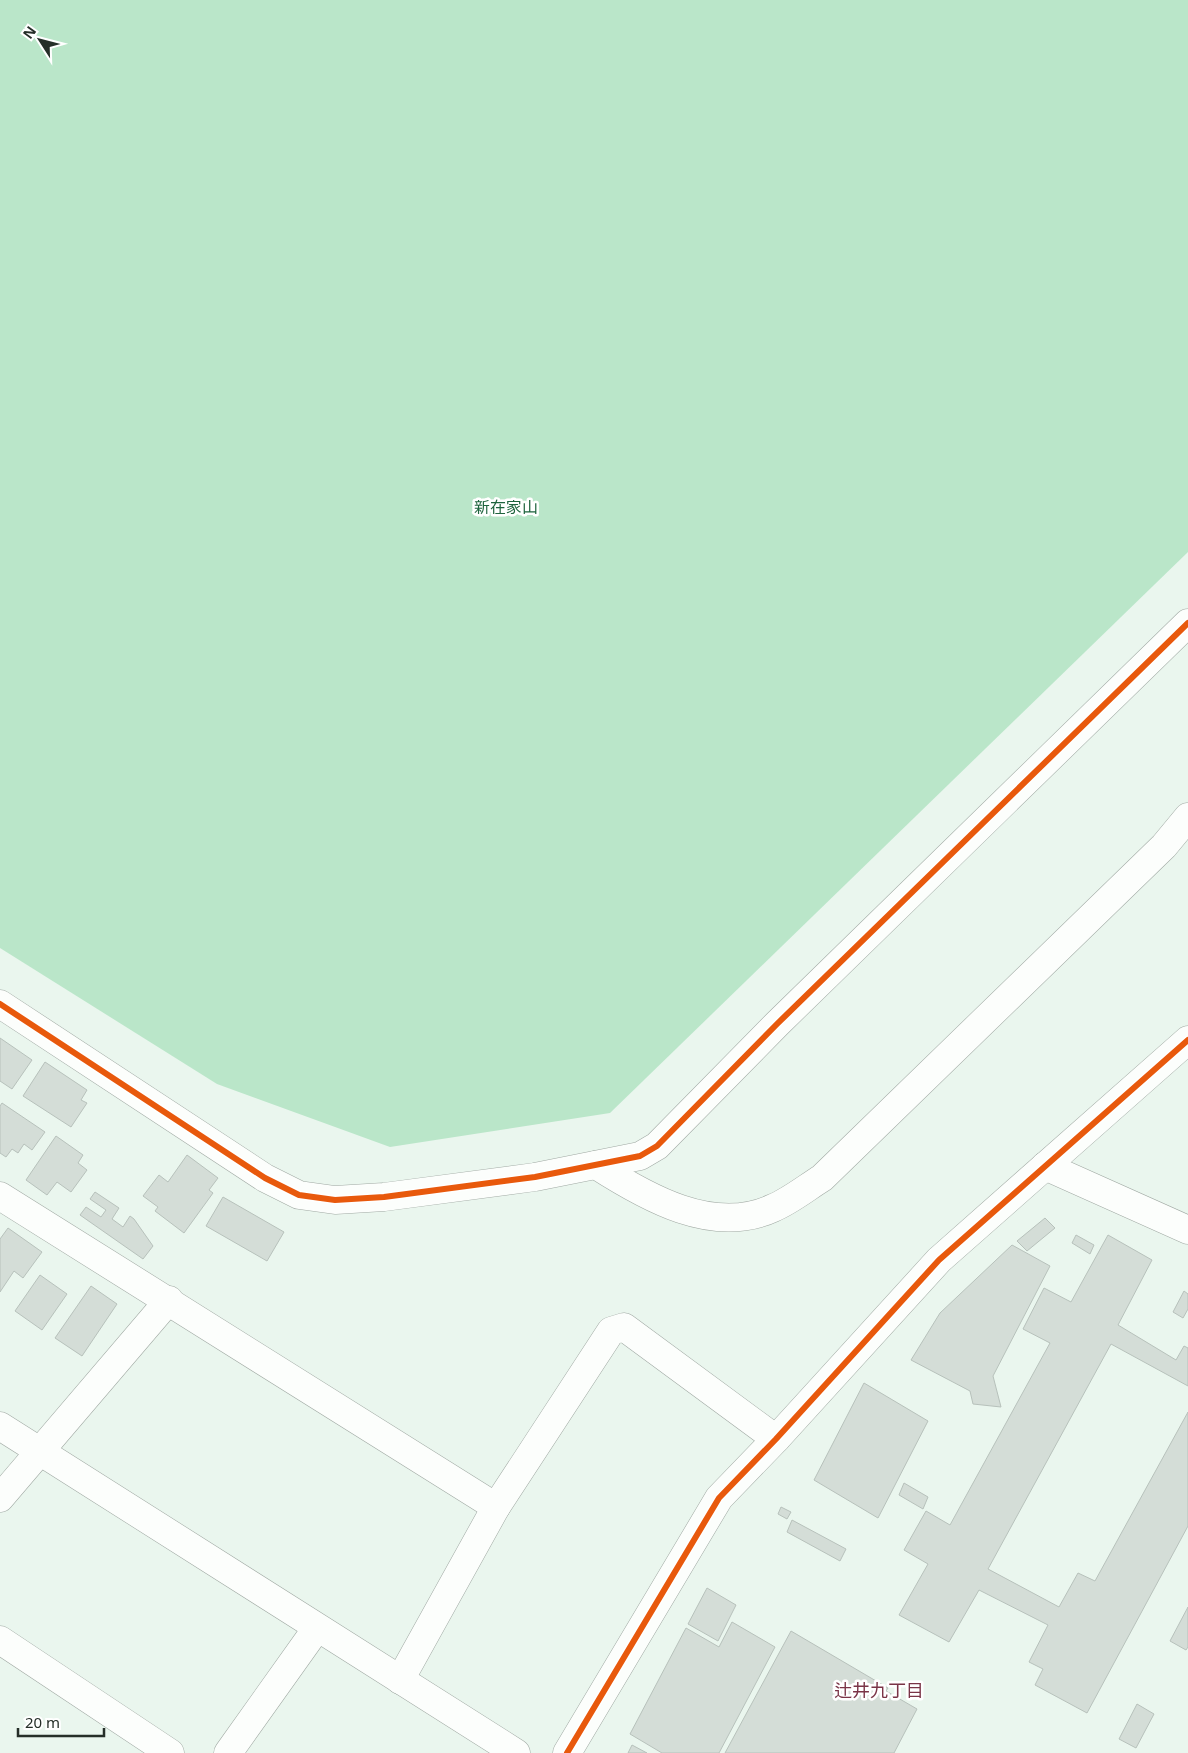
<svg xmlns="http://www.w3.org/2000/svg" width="1188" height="1753" font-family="'Noto Sans','Noto Sans JP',sans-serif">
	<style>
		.green { fill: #bae6c9 }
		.building { fill: #d4ddd7; stroke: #b7c1bb }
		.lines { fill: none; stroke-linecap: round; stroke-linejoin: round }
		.minor-casing { stroke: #a0a9a3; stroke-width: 29 }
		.minor { stroke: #fcfefc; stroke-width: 28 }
		.cycleway-casing { stroke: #fff; stroke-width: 9 }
		.cycleway { stroke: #e8590c; stroke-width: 6 }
		.labels { text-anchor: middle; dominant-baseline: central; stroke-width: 5; stroke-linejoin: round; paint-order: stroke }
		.park-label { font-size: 16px; fill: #1f643e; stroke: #fff }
		.neighbourhood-label { font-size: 18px; fill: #7a3447; stroke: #fff }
	</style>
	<rect width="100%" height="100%" fill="#eaf6ee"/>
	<path class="green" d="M0,0H1188V552L610,1113L390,1147L217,1084L0,948Z"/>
	<g class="building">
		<path d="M0,1038L32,1060L12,1089L0,1081Z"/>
		<path d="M45,1062L87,1090L81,1100L87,1103L71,1127L23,1096Z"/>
		<path d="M2,1103L45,1132L32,1150L24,1144L18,1153L12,1149L6,1157L0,1153V1106Z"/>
		<path d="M56,1136L83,1155L78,1163L87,1170L71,1192L57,1182L47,1195L26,1180Z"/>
		<path d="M187,1155L218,1178L209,1190L213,1193L184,1233L155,1211L158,1207L143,1196L159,1175L168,1182Z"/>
		<path d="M95,1192L119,1208L112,1219L123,1227L130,1216L134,1219L153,1246L143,1259L80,1215L86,1207L101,1217L106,1210L90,1199Z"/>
		<path d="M223,1197L284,1232L267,1261L206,1226Z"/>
		<path d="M1045,1218L1055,1228L1027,1251L1017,1241Z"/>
		<path d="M8,1228L42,1252L23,1278L14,1271L0,1292V1239Z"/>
		<path d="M1076,1235L1094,1245L1090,1254L1072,1243Z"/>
		<path d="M1108,1235L1152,1260L1118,1325L1176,1360L1184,1346L1188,1348V1386L1111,1344L988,1569L1059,1607L1078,1573L1095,1581L1188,1412V1526L1087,1713L1035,1685L1043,1669L1029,1662L1048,1625L979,1590L949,1642L899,1615L928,1564L904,1550L926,1511L950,1525L1050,1343L1023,1329L1044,1288L1071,1302Z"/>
		<path d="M1012,1245L1050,1266L993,1376L1001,1407L973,1404L970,1391L911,1360L940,1313Z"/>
		<path d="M40,1275L67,1294L42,1330L15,1311Z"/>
		<path d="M91,1286L117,1304L82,1356L55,1338Z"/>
		<path d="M1184,1291L1188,1294V1309L1183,1318L1173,1312Z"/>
		<path d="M864,1383L928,1421L878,1518L814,1480Z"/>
		<path d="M904,1483L928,1497L923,1509L899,1495Z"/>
		<path d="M781,1507L791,1512L787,1519L778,1514Z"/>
		<path d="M792,1520L846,1549L840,1561L787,1532Z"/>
		<path d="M707,1588L736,1605L718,1641L688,1624Z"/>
		<path d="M1188,1607V1647L1186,1650L1170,1641Z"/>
		<path d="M732,1622L775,1647L719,1753H662L630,1734L686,1628L719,1647Z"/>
		<path d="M791,1631L888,1688L886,1691L917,1709L894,1753H725Z"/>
		<path d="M1137,1704L1154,1714L1136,1748L1119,1739Z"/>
		<path d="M632,1745L647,1753H628Z"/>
	</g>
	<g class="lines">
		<g class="minor-casing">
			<g id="minor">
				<path d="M0,1004L265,1178L299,1195L335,1200L384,1197L535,1177L640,1156L657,1146L777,1024L1188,623"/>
				<path d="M596,1165C646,1197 713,1236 773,1208C790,1201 806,1188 822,1178L1164,846L1188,817"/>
				<path d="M1045,1166L1188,1230"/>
				<path d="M0,1196L496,1507"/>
				<path d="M0,1426L516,1753"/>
				<path d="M0,1498L169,1300"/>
				<path d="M0,1640L170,1753"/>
				<path d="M400,1680L496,1507L611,1331L624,1327L776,1439"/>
				<path d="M228,1753L317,1628"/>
				<path d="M567,1753L719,1498L776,1439L939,1260L1188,1040"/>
			</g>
		</g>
		<use href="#minor" class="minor"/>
		<g class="cycleway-casing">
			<g id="cycleway">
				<path d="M0,1004L265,1178L299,1195L335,1200L384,1197L535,1177L640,1156L657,1146L777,1024L1188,623"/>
				<path d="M567,1753L719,1498L776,1439L939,1260L1188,1040"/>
			</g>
		</g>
		<use href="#cycleway" class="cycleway"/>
	</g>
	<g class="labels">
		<g class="park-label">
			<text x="506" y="507">新在家山</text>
		</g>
		<g class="neighbourhood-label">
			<text x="879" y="1690">辻井九丁目</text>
		</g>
	</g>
	<g transform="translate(40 40) rotate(306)" stroke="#ffffff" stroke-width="4" paint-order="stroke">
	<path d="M0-4L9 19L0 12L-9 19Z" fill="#252e28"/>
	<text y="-8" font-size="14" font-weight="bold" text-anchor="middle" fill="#252e28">N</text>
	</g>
	<path d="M18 1728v8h86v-8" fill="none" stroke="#252e28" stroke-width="2.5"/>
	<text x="25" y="1728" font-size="15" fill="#252e28" stroke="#ffffff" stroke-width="4" paint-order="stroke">20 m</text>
</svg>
